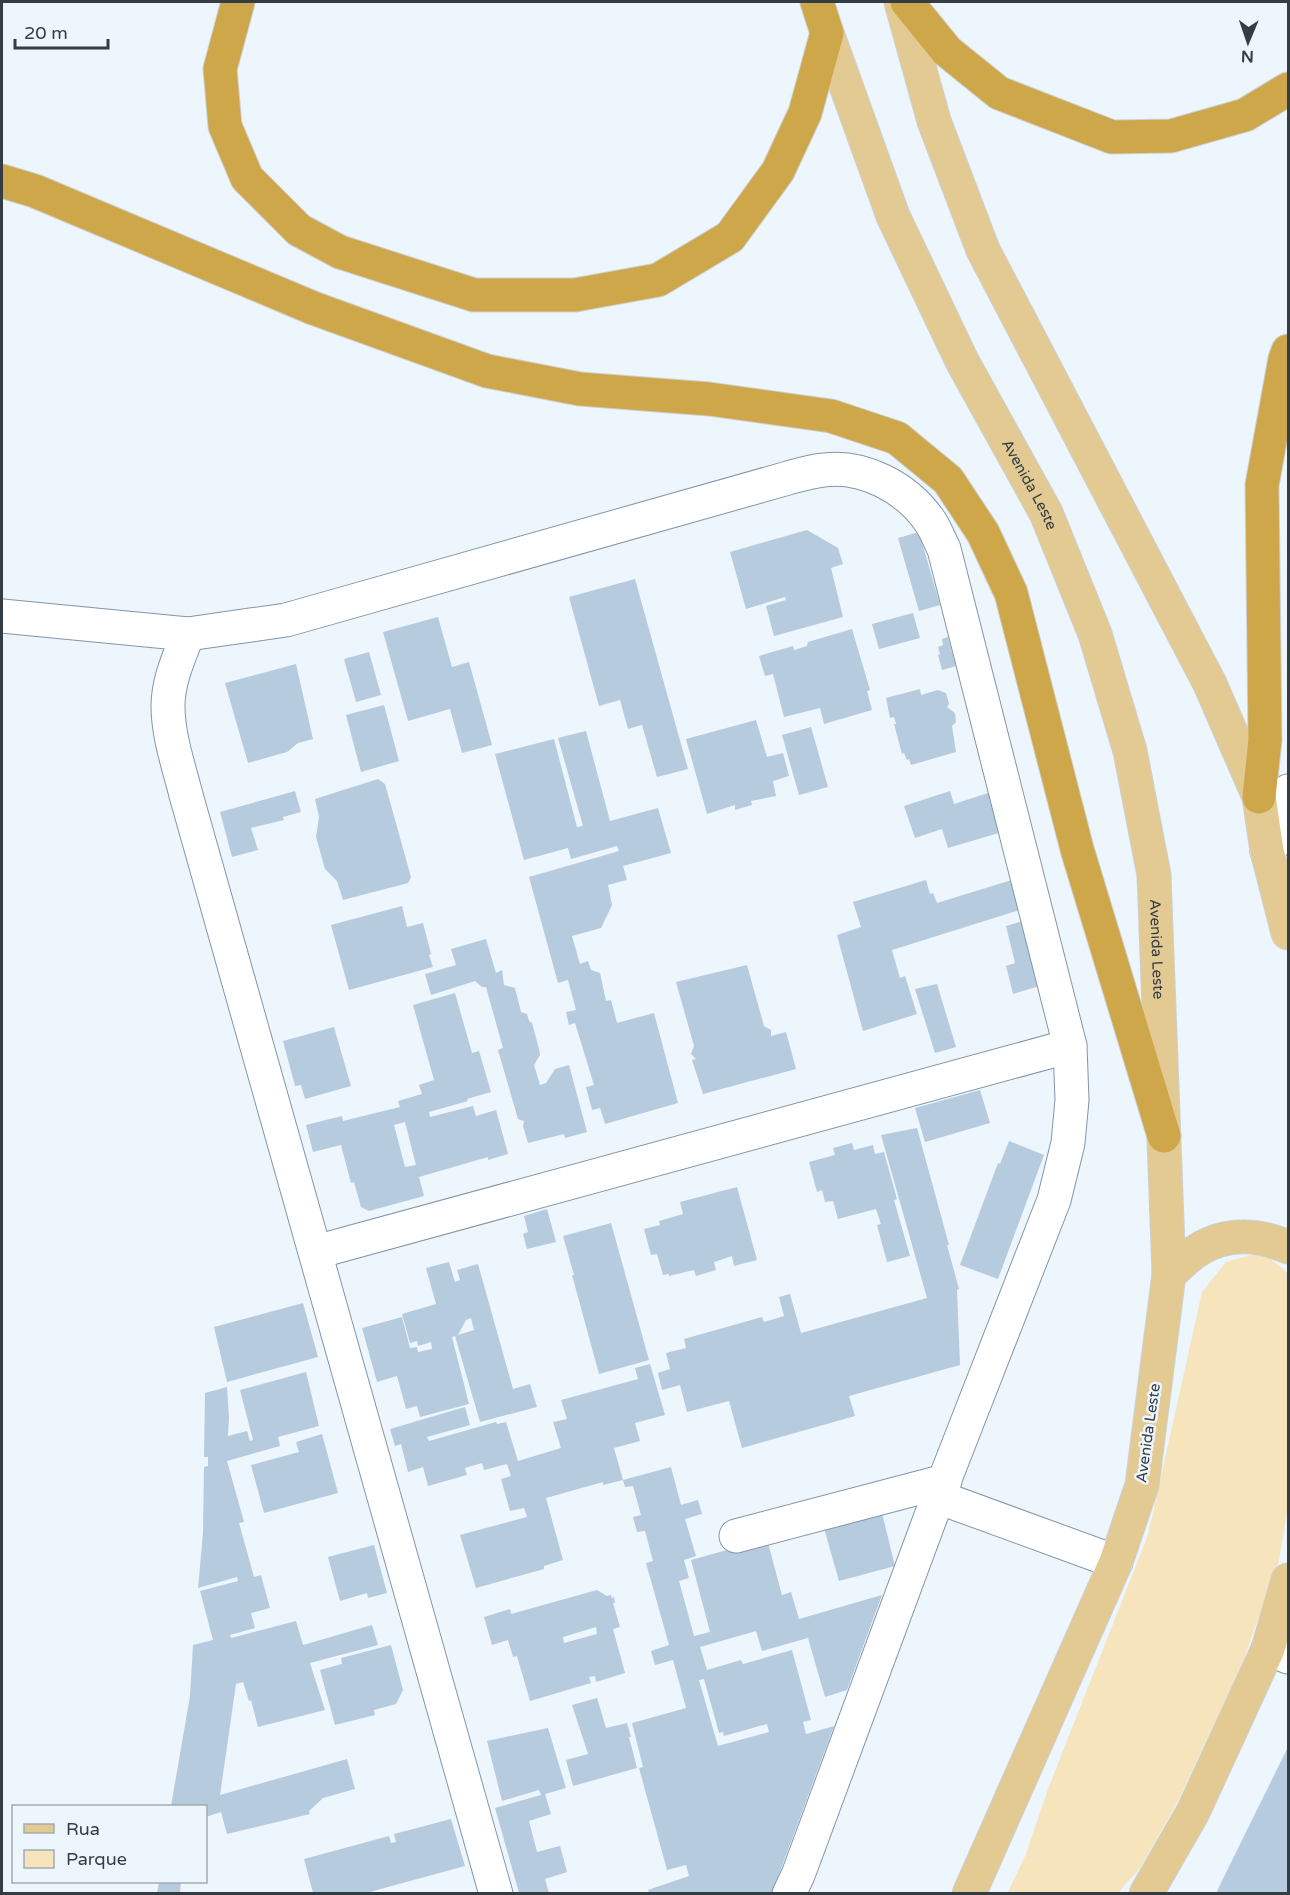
<svg xmlns="http://www.w3.org/2000/svg" width="1290" height="1895" font-family="'Varela Round',sans-serif">
	<style>
		.green { fill: #f6e4bd }
		.building { fill: #b7cbde; fill-rule: evenodd }
		.lines { fill: none; stroke-linecap: round; stroke-linejoin: round }
		.minor-casing { stroke: #8396a8; stroke-width: 35 }
		.major-casing { stroke: #ced0d2; stroke-width: 35 }
		.highway-casing { stroke: #ced0d2; stroke-width: 35 }
		.minor { stroke: #fff; stroke-width: 33 }
		.major { stroke: #e2ca92; stroke-width: 33 }
		.highway { stroke: #cea74a; stroke-width: 33 }
		.labels { text-anchor: middle; dominant-baseline: central; stroke-width: 5; stroke-linejoin: round; paint-order: stroke }
		.street-label { font-size: 15px; fill: #343c44; stroke: #edf5fd }
	</style>
	<rect width="100%" height="100%" fill="#edf5fd"/>
	<path class="green" d="M1262,1252L1288,1273V1506L1279,1561L1242,1664L1178,1801L1140,1868L1118,1893L1007,1894L1026,1854L1048,1789L1148,1535L1202,1292L1226,1262Z"/>
	<g class="building">
		<path d="M807,530L838,548L843,564L831,568L843,617L774,636L766,606L786,600L785,597L746,609L730,552Z"/>
		<path d="M919,532L940,605L919,611L898,538Z"/>
		<path d="M635,579L688,769L657,777L642,725L628,729L620,700L599,706L569,597Z"/>
		<path d="M913,613L920,638L879,649L872,624Z"/>
		<path d="M438,617L452,667L469,662L492,745L462,753L450,709L408,721L383,632Z"/>
		<path d="M852,629L870,690L867,691L872,710L824,724L820,708L784,717L773,674L765,676L759,656L793,646L794,650L807,646L808,642Z"/>
		<path d="M948,637L956,666L942,670L938,655L940,654L938,647L943,645L942,639Z"/>
		<path d="M369,652L381,695L356,702L344,659Z"/>
		<path d="M296,664L313,739L298,743L287,752L248,763L225,683Z"/>
		<path d="M920,689L921,695L938,690L946,693L949,704L947,707L955,713L956,722L952,726L956,752L911,765L909,759L907,760L904,753L902,754L894,724H896L894,717L890,718L886,698Z"/>
		<path d="M384,705L399,761L361,772L346,715Z"/>
		<path d="M756,720L767,757L783,753L789,776L773,781L776,796L751,801L752,805L735,810V805L707,814L686,739Z"/>
		<path d="M811,727L828,787L799,795L782,735Z"/>
		<path d="M586,731L610,821L658,808L671,853L623,866L627,880L608,885L612,905L601,928L572,936L580,964L588,961L591,970L600,973L606,1001L611,1000L617,1023L654,1013L678,1103L605,1124L600,1108L592,1110L586,1087L594,1085L575,1023L569,1025L566,1012L576,1010L568,980L558,983L529,877L619,851L617,846L571,859L568,848L524,860L495,754L554,739L577,827L583,826L558,738Z"/>
		<path d="M378,779L385,784L411,877L408,883L343,900L337,881L325,869L316,837L319,817L315,799Z"/>
		<path d="M295,791L301,812L283,817L284,820L251,828L258,850L232,857L220,812Z"/>
		<path d="M950,791L954,804L991,792L1002,832L948,848L942,829L915,838L904,806Z"/>
		<path d="M1015,879L1023,909L892,950L900,978L905,976L917,1014L863,1031L837,935L861,927L853,902L926,880L930,894L933,893L937,903Z"/>
		<path d="M402,906L407,927L423,923L431,954L429,955L433,967L349,990L331,925Z"/>
		<path d="M1026,920L1043,985L1013,994L1006,966L1015,963L1006,926Z"/>
		<path d="M486,939L496,973L502,970L504,985L515,988L521,1012L527,1014L529,1021L532,1023L539,1049L540,1055L534,1065L540,1085L546,1083L555,1069L569,1065L587,1132L565,1138L564,1134L528,1143L523,1126L524,1121L518,1119L498,1050L503,1048L486,987H482L475,981L431,995L425,974L456,965L451,949Z"/>
		<path d="M747,965L764,1026L771,1030V1036L786,1032L796,1069L703,1094L692,1060L696,1059L691,1054L694,1046L676,982Z"/>
		<path d="M937,984L956,1047L935,1053L915,989Z"/>
		<path d="M455,993L472,1053L479,1051L491,1092L467,1099L468,1101L429,1112L430,1117L473,1106L476,1116L496,1110L508,1154L488,1160V1157L419,1177L424,1196L369,1211L361,1207L354,1182L351,1183L341,1145L313,1152L306,1125L342,1116L343,1121L400,1107L398,1101L422,1094L419,1085L434,1080L413,1005ZM405,1122L416,1165L405,1167L394,1125Z"/>
		<path d="M334,1027L351,1086L305,1099L301,1085L295,1086L283,1041Z"/>
		<path d="M980,1090L990,1123L925,1142L915,1108Z"/>
		<path d="M917,1128L949,1245H947L959,1289L957,1290L960,1365L849,1396L855,1416L742,1448L729,1401L687,1412L680,1385L662,1390L658,1373L670,1369L666,1353L686,1348L684,1339L762,1317L764,1322L784,1316L779,1297L790,1294L801,1333L927,1298L881,1135Z"/>
		<path d="M1009,1141L1044,1155L998,1279L960,1265L998,1163L1000,1164Z"/>
		<path d="M852,1143L854,1150L873,1145L875,1154L884,1152L897,1199L894,1200L910,1256L887,1262L877,1225L881,1224L876,1209L838,1219L833,1201L825,1202L822,1190L817,1192L809,1162L835,1155L833,1148Z"/>
		<path d="M737,1187L757,1260L734,1266L732,1256L714,1262L716,1270L696,1276L694,1270L669,1276V1274L663,1275L657,1254L651,1255L644,1229L660,1225L659,1221L683,1214L680,1202Z"/>
		<path d="M547,1209L556,1242L527,1249L523,1234L528,1232L524,1216Z"/>
		<path d="M611,1223L649,1360L599,1374L572,1275H574L563,1236Z"/>
		<path d="M449,1262L455,1282L460,1280L457,1270L478,1264L513,1389L530,1384L537,1407L480,1422L455,1336L452,1337L469,1404L420,1417L417,1406L406,1409L397,1376L377,1382L362,1328L402,1317L410,1348L417,1347L418,1352L432,1349L431,1342L418,1346L417,1341L410,1343L402,1314L436,1304L426,1268ZM471,1318L474,1330L458,1335L466,1320Z"/>
		<path d="M303,1303L318,1357L227,1382L214,1327Z"/>
		<path d="M650,1364L665,1415L635,1423L640,1441L614,1448L623,1480L603,1485V1482L546,1498L563,1560L544,1566V1569L476,1588L460,1535L527,1517L524,1508L510,1511L501,1479L511,1476L507,1464L484,1470L482,1463L465,1468L467,1475L428,1486L423,1467L408,1472L401,1444L395,1446L390,1429L465,1407L470,1425L427,1437L429,1441L496,1422L497,1424L506,1422L518,1461L561,1448L553,1422L567,1419L561,1400L638,1379L635,1368Z"/>
		<path d="M306,1372L319,1426L278,1437L280,1446L227,1461L244,1522L239,1523L254,1577L261,1575L270,1608L251,1613L255,1628L230,1635L231,1638L296,1621L303,1645L372,1625L378,1645L310,1663L325,1710L258,1727L251,1700L249,1701L243,1682L236,1684L220,1795L347,1759L355,1789L323,1798L309,1811L310,1814L227,1834L221,1812L206,1817V1806H171L190,1696L193,1645L213,1640L200,1591L238,1581L237,1577L198,1588L203,1533L204,1467L208,1466V1457H204L205,1393L227,1387L229,1418L228,1436L247,1431L250,1441L253,1440L240,1390Z"/>
		<path d="M322,1434L338,1493L264,1513L251,1465L299,1452L296,1442Z"/>
		<path d="M671,1467L681,1505L698,1500L702,1514L685,1519L696,1556L684,1560L689,1578L679,1581L694,1636L710,1632L691,1560L767,1539L782,1595L791,1592L799,1619L882,1595L847,1690L825,1697L808,1638L762,1651L756,1631L700,1647L707,1670L741,1660L743,1664L792,1650L811,1720L803,1722L806,1734L834,1726L772,1893H649L648,1890L689,1876L686,1865L667,1870L639,1768L643,1767L632,1723L686,1708L673,1660L655,1665L651,1651L669,1645L646,1563L653,1561L645,1531L637,1532L633,1517L641,1515L633,1486L625,1487L623,1480ZM704,1679L719,1733L723,1732L724,1736L767,1724L769,1732L718,1746L699,1680Z"/>
		<path d="M880,1505L895,1566L839,1581L822,1521Z"/>
		<path d="M374,1545L387,1593L368,1598L367,1593L340,1601L328,1557Z"/>
		<path d="M597,1590L607,1596L611,1595L612,1598L614,1597L615,1603H613L620,1627L613,1629L625,1673L596,1682L595,1676L589,1677L591,1683L530,1701L517,1656L513,1657L508,1640L492,1645L484,1617L510,1609L511,1614ZM596,1627L597,1634L564,1643L563,1637Z"/>
		<path d="M391,1645L403,1690L396,1704L374,1710L375,1715L335,1725L320,1670L342,1664L341,1658Z"/>
		<path d="M597,1698L606,1728L627,1723L631,1737H629L637,1768L573,1786L566,1760L588,1754L572,1705Z"/>
		<path d="M548,1728L566,1788L545,1794L551,1814L529,1821L537,1852L560,1846L567,1872L545,1879L549,1893H519L495,1808L541,1795L539,1790L502,1801L487,1741Z"/>
		<path d="M1288,1747V1893H1216L1247,1830Z"/>
		<path d="M451,1819L465,1866L366,1893H313L304,1859L389,1836L391,1843L396,1842L394,1834Z"/>
		<path d="M159,1882H181L180,1892L178,1893H157Z"/>
	</g>
	<g class="lines">
		<g class="minor-casing">
			<g id="minor">
				<path d="M2,616L188,634L286,620L788,478C799,475 812,471 824,470C863,465 906,487 929,520C935,528 939,539 944,549L1070,1046L1072,1100L1068,1143L1054,1200L938,1497L798,1875L789,1894"/>
				<path d="M188,634C179,657 168,681 168,706C168,736 179,767 186,795L496,1894"/>
				<path d="M1263,821L1288,791"/>
				<path d="M1267,851L1283,834L1288,832"/>
				<path d="M316,1252L1070,1046"/>
				<path d="M938,1497L1116,1562"/>
				<path d="M736,1536L945,1481"/>
				<path d="M1268,1649L1288,1657"/>
			</g>
		</g>
		<g class="major-casing">
			<g id="major">
				<path d="M901,2L934,121L983,250L1210,684L1259,797L1267,851L1288,933"/>
				<path id="s1" d="M827,33L893,216L962,361L1046,513L1095,634L1130,751L1154,875L1169,1274L1142,1485L1116,1562L969,1894"/>
				<path d="M1169,1274C1179,1266 1188,1256 1198,1250C1226,1232 1259,1234 1288,1247"/>
				<path d="M1146,1894L1193,1812L1268,1649L1288,1580"/>
			</g>
		</g>
		<g class="highway-casing">
			<g id="highway">
				<path d="M238,2L220,69L225,126L247,178L299,230L340,252L474,295H575L658,280L730,237L778,171L805,113L827,33L817,2"/>
				<path d="M907,2L947,51L999,93L1112,137L1171,136L1245,115L1288,89"/>
				<path d="M2,181L35,191L313,308L487,371L580,389L709,399L831,416L897,438L948,480L983,533L1011,593L1077,849L1164,1136"/>
				<path d="M1259,797L1265,740L1262,485L1285,359L1288,351"/>
			</g>
		</g>
		<use href="#minor" class="minor"/>
		<use href="#major" class="major"/>
		<use href="#highway" class="highway"/>
	</g>
	<g class="labels">
		<g class="street-label">
			<text stroke="none"><textPath href="#s1" startOffset="496">Avenida Leste</textPath></text>
			<text stroke="none"><textPath href="#s1" startOffset="982">Avenida Leste</textPath></text>
			<text transform="translate(1148 1433) rotate(-82)">Avenida Leste</text>
		</g>
	</g>
	<rect width="1290" height="1895" fill="none" stroke="#343c44" stroke-width="6"/>
	<rect x="12" y="1805" width="195" height="78" fill="#edf5fd" stroke="#a3abb3" stroke-width="1.5"/>
	<rect x="24" y="1824" width="30" height="9" fill="#e2ca92" stroke="#a3abb3" stroke-width="1.5"/>
	<text x="66" y="1835" font-size="18" fill="#343c44">Rua</text>
	<rect x="24" y="1850" width="30" height="18" fill="#f6e4bd" stroke="#a3abb3" stroke-width="1.5"/>
	<text x="66" y="1865" font-size="18" fill="#343c44">Parque</text>
	<g transform="translate(1248 42) rotate(182)" stroke="#edf5fd" stroke-width="4.5" paint-order="stroke">
	<path d="M0-4.5L10 22L0 15L-10 22Z" fill="#343c44"/>
	<text y="-9" font-size="16" font-weight="bold" text-anchor="middle" fill="#343c44">N</text>
	</g>
	<path d="M15 39v9h93v-9" fill="none" stroke="#343c44" stroke-width="3"/>
	<text x="24" y="39" font-size="18" fill="#343c44" stroke="#edf5fd" stroke-width="4.5" paint-order="stroke">20 m</text>
</svg>
